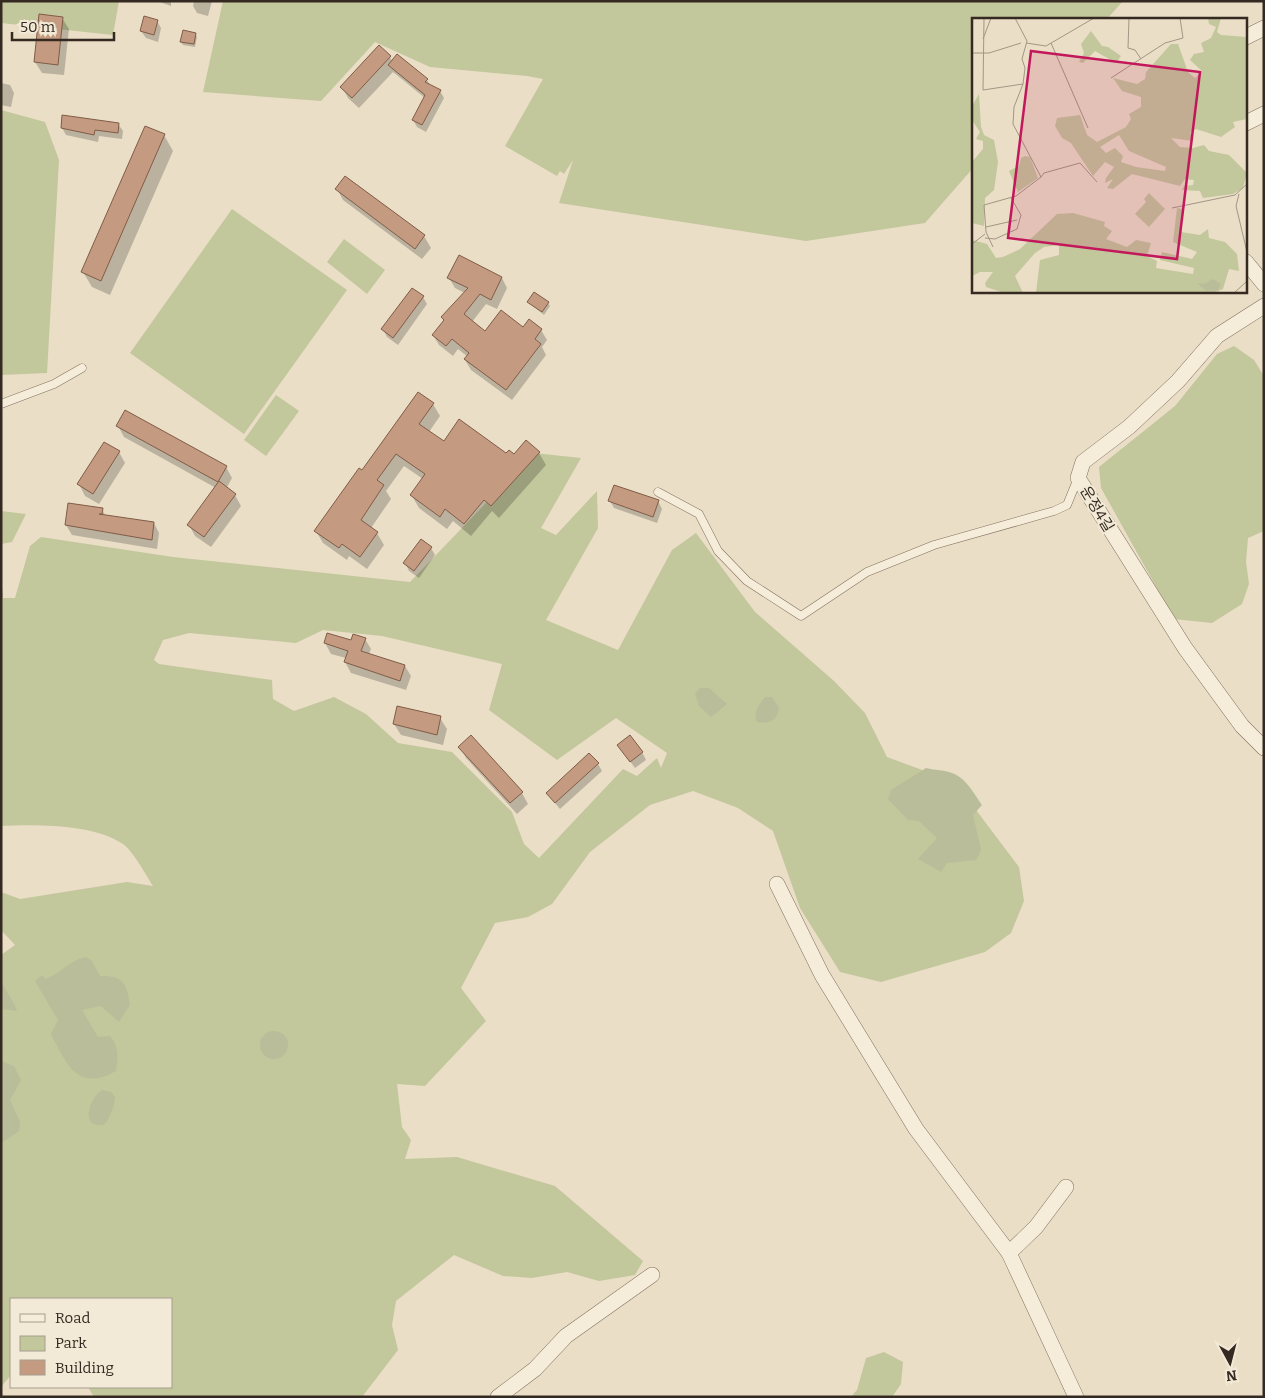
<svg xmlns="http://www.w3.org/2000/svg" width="1265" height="1398" font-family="Bitter,'Noto Sans KR',serif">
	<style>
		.green { fill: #c3c79c; fill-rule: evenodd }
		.cemetery { fill: #babd9a }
		.shadow { fill: #0003 }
		.building { fill: #c49b81; stroke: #805c47 }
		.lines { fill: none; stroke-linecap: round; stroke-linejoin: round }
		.service-casing { stroke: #83715f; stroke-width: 9 }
		.minor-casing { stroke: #83715f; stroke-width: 16 }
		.service { stroke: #f5ecda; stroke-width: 8 }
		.minor { stroke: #f5ecda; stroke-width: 15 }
		.labels { text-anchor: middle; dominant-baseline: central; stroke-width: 4; stroke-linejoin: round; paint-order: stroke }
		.street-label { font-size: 15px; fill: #352a21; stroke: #f2e9d6 }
		.inset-road { fill: none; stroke: #a29685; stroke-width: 1 }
		.view { fill: #c2185b; fill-opacity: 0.15; stroke: #c2185b; stroke-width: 2.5 }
		.inset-edge { fill: none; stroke: #352a21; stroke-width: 2.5 }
	</style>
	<rect width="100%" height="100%" fill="#eadec7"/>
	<g class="green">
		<path d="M1,1H119L113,35L1,23Z"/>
		<path d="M223,1H1123L1107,19H974V167L925,223L806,241L559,203L573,160L564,174L560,171L557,176L505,146L543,79L527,76L430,67L375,42L321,101L203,92Z"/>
		<path d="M1,110L45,122L59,160L47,373L1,375Z"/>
		<path d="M232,209L347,290L244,434L130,353Z"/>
		<path d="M344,239L385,270L367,294L327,262Z"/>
		<path d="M1234,346L1254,360L1264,376V531L1248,538L1246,562L1249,584L1242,604L1212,623L1174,619L1101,488L1099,467L1175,406L1217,354Z"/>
		<path d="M276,395L299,411L266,456L244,440Z"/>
		<path d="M534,453L581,458L541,528L556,535L597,491L598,528L546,620L618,650L672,550L696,533L755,612L834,681L865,713L887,757L933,774L958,786L1019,867L1024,901L1011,933L985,952L881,982L840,972L800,908L773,831L738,808L693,791L650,805L590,852L552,904L528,917L495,923L461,988L486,1021L425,1086L397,1084L402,1127L411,1140L405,1159L457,1157L555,1186L643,1261L635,1275L599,1281L567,1272L532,1278L503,1276L454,1255L396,1301L392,1325L398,1350L362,1397H94L88,1387H70H171V1299H11V1375L1,1387V955L15,945L1,930V892L20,899L127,882L153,886C146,875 133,851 123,844C95,824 35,824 1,826V598H15L30,546L41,537L173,557L410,582ZM323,630L382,636L502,664L489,710L557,760L616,718L667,753L661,768L657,758L637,776L623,769L539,858L524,844L512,812L452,752L398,743L366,714L334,697L294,711L273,699L272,680L159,664L154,660L163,640L189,633L296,643Z"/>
		<path d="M1,511L26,514L12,542L1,544Z"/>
		<path d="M884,1352L903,1362L901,1384L892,1397H851L857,1390L866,1358Z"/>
	</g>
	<g class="cemetery">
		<path d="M700,688H709L727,704L711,717L699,706L695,693Z"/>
		<path d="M765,697H772L779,708C777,721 770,724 757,722C753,712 759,705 765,697Z"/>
		<path d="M926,768C934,770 942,770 949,772C965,776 973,792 982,805L973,815L981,850L976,860L947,863L941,872L918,859L937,838L919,821L908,820L888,799L891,790Z"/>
		<path d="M86,957L92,961L100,976C123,975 127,984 130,1005L119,1022L101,1006L82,1010L98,1037L110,1036C119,1046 118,1058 116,1071C77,1093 66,1063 51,1034L58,1020L35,981L42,975L45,979C61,974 69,960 86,957Z"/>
		<path d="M1,979C4,990 13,999 17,1011L1,1009Z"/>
		<circle cx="274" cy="1045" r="14"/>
		<path d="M1,1061L14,1066L21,1080L10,1100L20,1122L19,1131L3,1142H1Z"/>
		<path d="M102,1090L111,1092L115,1097C114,1108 111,1116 104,1125C80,1129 88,1099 102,1090Z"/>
	</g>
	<g class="shadow">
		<path d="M157,1H171V6Z"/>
		<path d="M194,1H212L208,16L197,13L193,6Z"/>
		<path d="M62,18L69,29L64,75L42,73L35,62Z"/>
		<path d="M157,21L161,28L158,42L146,38L141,31Z"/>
		<path d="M195,34L197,37L195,47L183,45L181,42Z"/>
		<path d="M390,57L392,61L427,80L430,85L440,91L444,98L426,132L417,127L413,120L425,98L393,72L359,108L348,98L342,87Z"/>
		<path d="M1,83L10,85L14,93L11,107L1,105Z"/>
		<path d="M118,124L123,131L122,139L99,136L98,142L66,135L62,128Z"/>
		<path d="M164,135L173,151L110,295L92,287L83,272Z"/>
		<path d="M345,177L424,236L431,248L422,259L343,200L337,189Z"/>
		<path d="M449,278H502L507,288L497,309L486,304L472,322L485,333L541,330L547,340L542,347L546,355L512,400L471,370L465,360L468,357L458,349L453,356L439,345L433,335L444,321L442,318L465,293L455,288Z"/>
		<path d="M412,289L423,297L427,304L398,345L387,337L383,329Z"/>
		<path d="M528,302L548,303L550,306L544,315Z"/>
		<path d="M433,404L440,416L429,432L444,443L514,456L539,453L546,465L499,518L492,511L471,536L453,521L447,529L419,508L412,496L423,479L404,466L386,491L391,499L371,528L377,533L384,545L367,569L349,556L347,560L323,543L316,531L362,472Z"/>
		<path d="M118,426L226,467L232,478L226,489L235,495L241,506L211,547L195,536L189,525L216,488L124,437Z"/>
		<path d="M119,452L125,463L99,504L85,496L79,484Z"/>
		<path d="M610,501H658L662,509L657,523L614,508Z"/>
		<path d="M102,509L106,517L154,523L159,533L157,549L72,535L66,525Z"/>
		<path d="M431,548L435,555L419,578L409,571L405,563Z"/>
		<path d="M1,579L3,597L1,598Z"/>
		<path d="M365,639L371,649L369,654L405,666L411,676L406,690L351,673L345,662L346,658L331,654L325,643Z"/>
		<path d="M440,718L447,729L443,745L401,735L394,724Z"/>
		<path d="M619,746L642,752L646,760L635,768Z"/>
		<path d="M460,747L522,793L528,804L517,814L466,758Z"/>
		<path d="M598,764L602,771L560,809L547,793Z"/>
	</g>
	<g class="building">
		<path d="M39,14L63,17L58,65L34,62Z"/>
		<path d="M144,16L158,20L154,35L140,31Z"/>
		<path d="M183,30L196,33L194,44L180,42Z"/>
		<path d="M379,45L391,56L352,98L340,87Z"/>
		<path d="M397,54L428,79L425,82L441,90L422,125L412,120L425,95L388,65Z"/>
		<path d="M62,115L119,123L118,133L95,130L94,135L61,128Z"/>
		<path d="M145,126L165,134L101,281L81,272Z"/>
		<path d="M345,176L425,235L415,249L335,189Z"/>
		<path d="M459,255L502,277L491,300L480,294L464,314L485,331L501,310L523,327L529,319L542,329L535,339L541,344L506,390L464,359L469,353L452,339L446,346L432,335L444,320L441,317L468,288L447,278Z"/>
		<path d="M412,288L424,296L393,338L381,329Z"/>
		<path d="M534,292L549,302L542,312L527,302Z"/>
		<path d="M418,392L434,403L419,424L444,441L459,419L506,453L509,450L514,454L526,440L540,452L491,506L484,500L464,524L445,509L440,517L410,495L425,474L396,454L377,480L384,485L361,520L378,532L360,557L342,544L339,548L314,531L359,468L362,470Z"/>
		<path d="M125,410L227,466L218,482L116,426Z"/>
		<path d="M104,442L120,451L93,494L77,484Z"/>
		<path d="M219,481L236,494L204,537L187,525Z"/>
		<path d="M614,485L659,500L653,517L608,501Z"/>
		<path d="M68,503L103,508L102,514H99L154,522L152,540L65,525Z"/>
		<path d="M421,539L432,547L414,571L403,563Z"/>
		<path d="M327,633L351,640L353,634L366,638L361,651L405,665L400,681L344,662L348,651L324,643Z"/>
		<path d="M397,706L441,716L437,735L393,724Z"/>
		<path d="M471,735L523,792L510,803L458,747Z"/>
		<path d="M630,735L643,752L630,762L617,745Z"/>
		<path d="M589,753L599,763L555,803L546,793Z"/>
	</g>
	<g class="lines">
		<g class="service-casing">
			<g id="service">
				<path d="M1,404L54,384L82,368"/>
				<path d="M658,492L699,514L718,551L747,581L801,616L867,572L934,545L1054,511L1067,505L1078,478"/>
			</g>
		</g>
		<g class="minor-casing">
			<g id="minor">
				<path d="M1246,37L1264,28"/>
				<path d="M1246,123L1264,114"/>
				<path d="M1246,262L1264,284"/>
				<path d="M1264,306L1217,336L1178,381L1129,427L1083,462L1078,478L1185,648L1242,726L1264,748"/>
				<path d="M777,884L822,975L916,1129L1009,1253L1076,1397"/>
				<path d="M1009,1253L1036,1227L1066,1187"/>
				<path d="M498,1397L535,1369L566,1336L652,1275"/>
			</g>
		</g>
		<use href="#service" class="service"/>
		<use href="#minor" class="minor"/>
	</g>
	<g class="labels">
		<g class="street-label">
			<text transform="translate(1097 509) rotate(59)">운정4길</text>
		</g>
	</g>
	<g transform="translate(972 18)">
		<rect width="275" height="275" fill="#eadec7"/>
		<path d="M236,0H249L245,14L249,17L275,19V101L261,104L263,109L249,119L224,111L218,114L221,123L199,120L208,129L221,130L232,127L237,133L257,137L275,155L271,170L261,176L231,180L228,173L210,172L212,168L221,167L222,162L213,161L208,168L160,156L141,171L135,170L141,161L133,165L134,160L142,149L133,144L121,158L99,125L90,120L83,108L85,100L108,97L115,117L125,124L154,109L159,101L157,96L169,89V79L150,73L141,60L165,66L173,61L174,54L199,26H206L216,54L223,60L230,53L218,42L222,36L232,34L229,25L239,20L244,9L237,6ZM147,117L157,133L194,149L193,153L164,149L149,144L151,138L143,130L134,135L128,129ZM119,13L130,28L136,29L149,38L144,45L123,33L111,45L107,44L112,35L109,26ZM7,76L9,109L12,117L22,122L26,144L22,172L13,180L12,208L0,205V144L11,131V123L4,121L8,114L0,102V88ZM53,138L58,139L66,160L46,174L37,153L47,148L49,140ZM177,175L193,191L177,209L163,196L174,184L172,181ZM205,190L211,191L209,214L228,217L236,211L237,220L253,224L265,236L267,253L257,251L251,271L242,275H64L68,242L87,237V227L72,229L63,235L43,258L51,275H32L14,269L13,265L21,254H8L0,258V222L15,226L24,240L31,239L48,231L85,196L101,195L133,204L132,208L140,213L134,221L155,229L164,222L179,225L175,238L185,243L184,250L221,256L222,250L188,242L190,234L220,241L225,234L201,224Z" fill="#c3c79c" fill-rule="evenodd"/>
		<path d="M241,261L249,266L246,272L234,273L225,265L232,266Z" fill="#babd9a"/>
		<path class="inset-road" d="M12,0L11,72L51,66M157,0L156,30L163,32L169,41M11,21L19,0M54,25L74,28L122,0M79,25L116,110M0,35H17L49,25M139,60L193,25L211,20L208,0M69,159L72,155L108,145L125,164M267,176L264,188L275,234M200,190L263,177L275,166M14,209L45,202M13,220L23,221L45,211L49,197L39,180M0,226L13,216M21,229L14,214L12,187L44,178L69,159L41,106L42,89L51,66L53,50L50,41L55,23L43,0M262,275L274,264"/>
		<path class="view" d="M59,33L228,54L205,241L36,220Z"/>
		<rect width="275" height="275" class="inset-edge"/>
	</g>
	<rect width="1265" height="1398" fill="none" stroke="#352a21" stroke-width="5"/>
	<rect x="10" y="1298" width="162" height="90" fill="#f2e9d6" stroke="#a69d8e"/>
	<rect x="20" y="1314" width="25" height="8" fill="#f5ecda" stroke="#a69d8e"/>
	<text x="55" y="1323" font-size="15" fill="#352a21">Road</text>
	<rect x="20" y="1336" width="25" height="15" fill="#c3c79c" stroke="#a69d8e"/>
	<text x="55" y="1348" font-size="15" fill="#352a21">Park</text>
	<rect x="20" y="1360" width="25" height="15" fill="#c49b81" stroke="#a69d8e"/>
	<text x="55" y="1373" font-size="15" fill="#352a21">Building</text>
	<g transform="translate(1230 1363) rotate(173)" stroke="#f2e9d6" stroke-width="4" paint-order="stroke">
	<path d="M0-4L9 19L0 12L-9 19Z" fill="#352a21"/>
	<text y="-8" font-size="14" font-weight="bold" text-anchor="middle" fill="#352a21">N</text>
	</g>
	<path d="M12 32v8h102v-8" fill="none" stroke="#352a21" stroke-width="2.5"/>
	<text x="20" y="32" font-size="15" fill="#352a21" stroke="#f2e9d6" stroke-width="4" paint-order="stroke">50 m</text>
</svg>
